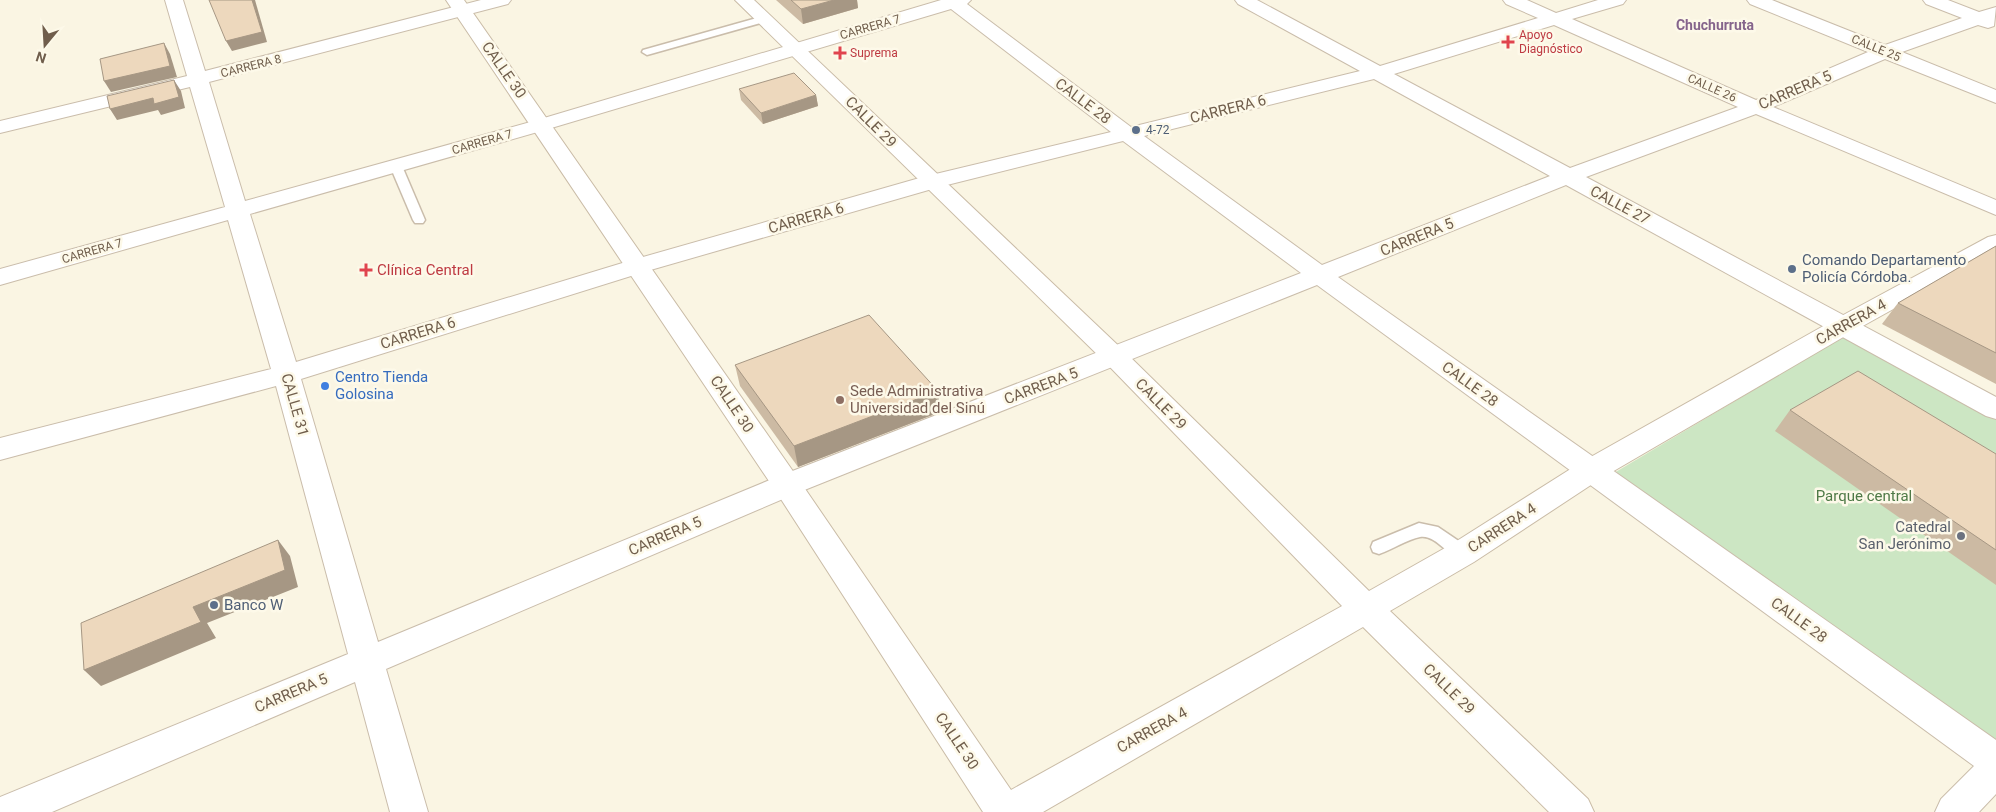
<svg xmlns="http://www.w3.org/2000/svg" width="1996" height="812" font-family="Roboto,sans-serif">
	<style>
		.green { fill: #cce6c3 }
		.lines { fill: none; stroke-linecap: round; stroke-linejoin: round }
		.lane-casing { stroke: #cabdab; stroke-width: 3 }
		.street-casing { stroke: #cabdab; stroke-width: 2 }
		.secondary-casing { stroke: #cabca7; stroke-width: 2 }
		.lane { fill: #fff; fill-rule: evenodd }
		.street { fill: #fff; fill-rule: evenodd }
		.secondary { fill: #fff; fill-rule: evenodd }
		.wall { fill: #ccbaa3 }
		.shaded-wall { fill: #a69784 }
		.building { fill: #edd8bd; stroke: #a69784 }
		.health-dot { fill: #e0444e; stroke: #fdf9e9; stroke-width: 2 }
		.service-dot { fill: #5c6f8a; stroke: #fdf9e9; stroke-width: 2 }
		.shop-dot { fill: #3f7fe0; stroke: #fdf9e9; stroke-width: 2 }
		.education-dot { fill: #8d6e63; stroke: #fdf9e9; stroke-width: 2 }
		.worship-dot { fill: #6b7280; stroke: #fdf9e9; stroke-width: 2 }
		.labels { text-anchor: middle; dominant-baseline: central; stroke-width: 5; stroke-linejoin: round; paint-order: stroke }
		.far-street-label { font-size: 12px; fill: #705e4c; stroke: #fdf9e9 }
		.far-health-label { font-size: 12px; fill: #be3a42; stroke: #fdf9e9; text-anchor: start }
		.far-service-label { font-size: 12px; fill: #4e5e75; stroke: #fdf9e9; text-anchor: start }
		.far-neighbourhood-label { font-size: 14px; font-weight: bold; fill: #85648c; stroke: #fdf9e9 }
		.street-label { font-size: 15px; fill: #705e4c; stroke: #fdf9e9 }
		.service-label { font-size: 15px; fill: #4e5e75; stroke: #fdf9e9; text-anchor: start }
		.health-label { font-size: 15px; fill: #be3a42; stroke: #fdf9e9; text-anchor: start }
		.shop-label { font-size: 15px; fill: #366cbe; stroke: #fdf9e9; text-anchor: start }
		.education-label { font-size: 15px; fill: #785e54; stroke: #fdf9e9; text-anchor: start }
		.park-label { font-size: 15px; fill: #4f7a47; stroke: #fdf9e9 }
		.worship-label { font-size: 15px; fill: #5b616d; stroke: #fdf9e9; text-anchor: end }
	</style>
	<rect width="100%" height="100%" fill="#faf5e3"/>
	<path class="green" d="M1844,336L1996,420V755L1609,476Z"/>
	<g class="lines">
		<g class="lane-casing">
			<g id="lane">
				<path d="M764,16L768,17V21L647,55L642,52L643,50Z"/>
				<path d="M396,162L402,166L425,220L423,223H415L413,220L390,166Z"/>
				<path d="M1419,523L1438,527L1469,548L1471,553L1469,558C1450,564 1439,534 1420,537C1408,539 1391,550 1379,554L1373,552L1371,547L1373,542Z"/>
			</g>
		</g>
		<g class="street-casing">
			<path id="street" d="M165,0H183L205,71L481,0H511L508,4L209,82L245,201L534,121L941,0H971L967,4L1131,127L1360,71L1238,4L1235,0H1257L1380,66L1538,18L1506,4L1503,0H1527L1556,13L1598,0H1626L1623,4L1572,19L1756,100L1868,52L1750,4L1747,0H1772L1885,45L1962,18L1926,4L1923,0H1948L1979,12L1996,7L1994,26L1988,28L1978,25L1902,52L1996,90V103L1885,59L1773,107L1996,200V215L1756,114L1586,177L1996,397V419L1986,416L1566,185L1338,277L1996,740V794L1979,812H1935L1941,799L1974,766L1317,285L797,493L386,669L428,812H390L355,682L52,812H0V797L348,654L276,386L0,460V438L271,369L228,220L0,285V269L225,207L190,87L0,133V121L187,76ZM951,9L1111,132L923,177L629,261L296,362L250,214L548,129ZM1554,25L1738,107L1570,168L1394,74ZM1374,79L1550,176L1322,265L1144,136ZM1123,141L1301,273L777,477L378,642L301,379L647,271L939,187Z"/>
		</g>
		<g class="secondary-casing">
			<path id="secondary" d="M446,0H464L797,477L1011,790L1342,606L1106,363L735,0H754L1124,351L1369,591L1452,544L1580,463L1834,320L1988,237L1996,235V252L1852,332L1600,479L1474,562L1390,611L1588,799L1594,812H1549L1363,627L1043,812H983L777,493Z"/>
		</g>
		<use href="#lane" class="lane"/>
		<use href="#street" class="street"/>
		<use href="#secondary" class="secondary"/>
	</g>
	<g class="wall">
		<path d="M776,0H857L858,8L803,24Z"/>
		<path d="M739,89L816,95L818,106L763,124L741,100Z"/>
		<path d="M1996,246V384L1882,324L1898,303Z"/>
		<path d="M735,365L938,391L940,412L798,467L740,386Z"/>
		<path d="M1790,410L1996,454V585L1775,431Z"/>
	</g>
	<g class="shaded-wall">
		<path d="M252,0H255L267,42L232,51L226,41Z"/>
		<path d="M834,0H857L858,8L803,24L801,9Z"/>
		<path d="M164,43L170,54L177,77L111,92L104,81Z"/>
		<path d="M174,80L181,91L185,108L161,115L158,110L117,120L110,109Z"/>
		<path d="M816,95L818,106L763,124L761,113Z"/>
		<path d="M938,391L940,412L798,467L794,446Z"/>
		<path d="M278,540L290,556L298,587L207,623L216,638L101,686L84,670Z"/>
	</g>
	<g class="building">
		<path d="M209,0H252L262,32L226,41Z"/>
		<path d="M791,0H834L801,9Z"/>
		<path d="M164,43L170,66L104,81L100,59Z"/>
		<path d="M794,73L816,95L761,113L739,89Z"/>
		<path d="M174,80L179,97L154,104L153,98L110,109L107,96Z"/>
		<path d="M1996,246V353L1898,303Z"/>
		<path d="M869,315L938,391L794,446L735,365Z"/>
		<path d="M1858,371L1996,454V550L1790,410Z"/>
		<path d="M278,540L285,570L193,607L201,622L84,670L81,623Z"/>
	</g>
	<g class="health-dot">
		<path d="M1505.5 34.5h5v5h5v5h-5v5h-5v-5h-5v-5h5z"/>
		<path d="M837.5 45.5h5v5h5v5h-5v5h-5v-5h-5v-5h5z"/>
		<path d="M363.5 262.5h5v5h5v5h-5v5h-5v-5h-5v-5h5z"/>
	</g>
	<g class="service-dot">
		<circle cx="1136" cy="130" r="5"/>
		<circle cx="1792" cy="269" r="5"/>
		<circle cx="214" cy="605" r="5"/>
	</g>
	<circle class="shop-dot" cx="325" cy="386" r="5"/>
	<circle class="education-dot" cx="840" cy="400" r="5"/>
	<circle class="worship-dot" cx="1961" cy="536" r="5"/>
	<g class="labels">
		<g class="far-street-label">
			<text transform="translate(870 27) rotate(-16)">CARRERA 7</text>
			<text transform="translate(1876 48) rotate(22)">CALLE 25</text>
			<text transform="translate(251 66) rotate(-14)">CARRERA 8</text>
			<text transform="translate(1712 88) rotate(24)">CALLE 26</text>
			<text transform="translate(482 142) rotate(-16)">CARRERA 7</text>
			<text transform="translate(92 251) rotate(-16)">CARRERA 7</text>
		</g>
		<g class="far-health-label">
			<text x="1519" y="35">Apoyo<tspan x="1519" dy="14">Diagnóstico</tspan></text>
			<text x="850" y="53">Suprema</text>
		</g>
		<g class="far-service-label">
			<text x="1146" y="130">4-72</text>
		</g>
		<g class="far-neighbourhood-label">
			<text x="1715" y="25">Chuchurruta</text>
		</g>
		<g class="street-label">
			<text transform="translate(504 70) rotate(55)">CALLE 30</text>
			<text transform="translate(1795 90) rotate(-23)">CARRERA 5</text>
			<text transform="translate(1083 101) rotate(37)">CALLE 28</text>
			<text transform="translate(1228 109) rotate(-14)">CARRERA 6</text>
			<text transform="translate(871 122) rotate(45)">CALLE 29</text>
			<text transform="translate(1620 205) rotate(28)">CALLE 27</text>
			<text transform="translate(806 218) rotate(-16)">CARRERA 6</text>
			<text transform="translate(1417 237) rotate(-22)">CARRERA 5</text>
			<text transform="translate(1851 322) rotate(-29)">CARRERA 4</text>
			<text transform="translate(418 333) rotate(-17)">CARRERA 6</text>
			<text transform="translate(1470 384) rotate(36)">CALLE 28</text>
			<text transform="translate(1041 386) rotate(-21)">CARRERA 5</text>
			<text transform="translate(732 404) rotate(56)">CALLE 30</text>
			<text transform="translate(1161 404) rotate(45)">CALLE 29</text>
			<text transform="translate(295 405) rotate(74)">CALLE 31</text>
			<text transform="translate(1502 528) rotate(-33)">CARRERA 4</text>
			<text transform="translate(665 536) rotate(-23)">CARRERA 5</text>
			<text transform="translate(1799 620) rotate(36)">CALLE 28</text>
			<text transform="translate(1449 689) rotate(44)">CALLE 29</text>
			<text transform="translate(291 693) rotate(-23)">CARRERA 5</text>
			<text transform="translate(1152 730) rotate(-29)">CARRERA 4</text>
			<text transform="translate(957 741) rotate(56)">CALLE 30</text>
		</g>
		<g class="service-label">
			<text x="1802" y="260">Comando Departamento<tspan x="1802" dy="17">Policía Córdoba.</tspan></text>
			<text x="224" y="605">Banco W</text>
		</g>
		<g class="health-label">
			<text x="377" y="270">Clínica Central</text>
		</g>
		<g class="shop-label">
			<text x="335" y="377">Centro Tienda<tspan x="335" dy="17">Golosina</tspan></text>
		</g>
		<g class="education-label">
			<text x="850" y="391">Sede Administrativa<tspan x="850" dy="17">Universidad del Sinú</tspan></text>
		</g>
		<g class="park-label">
			<text x="1864" y="496">Parque central</text>
		</g>
		<g class="worship-label">
			<text x="1951" y="527">Catedral<tspan x="1951" dy="17">San Jerónimo</tspan></text>
		</g>
	</g>
	<g transform="translate(45 45) rotate(198)" stroke="#fdf9e9" stroke-width="4" paint-order="stroke">
	<path d="M0-4L9 19L0 12L-9 19Z" fill="#705e4c"/>
	<text y="-8" font-size="14" font-weight="bold" text-anchor="middle" fill="#705e4c">N</text>
	</g>
</svg>
